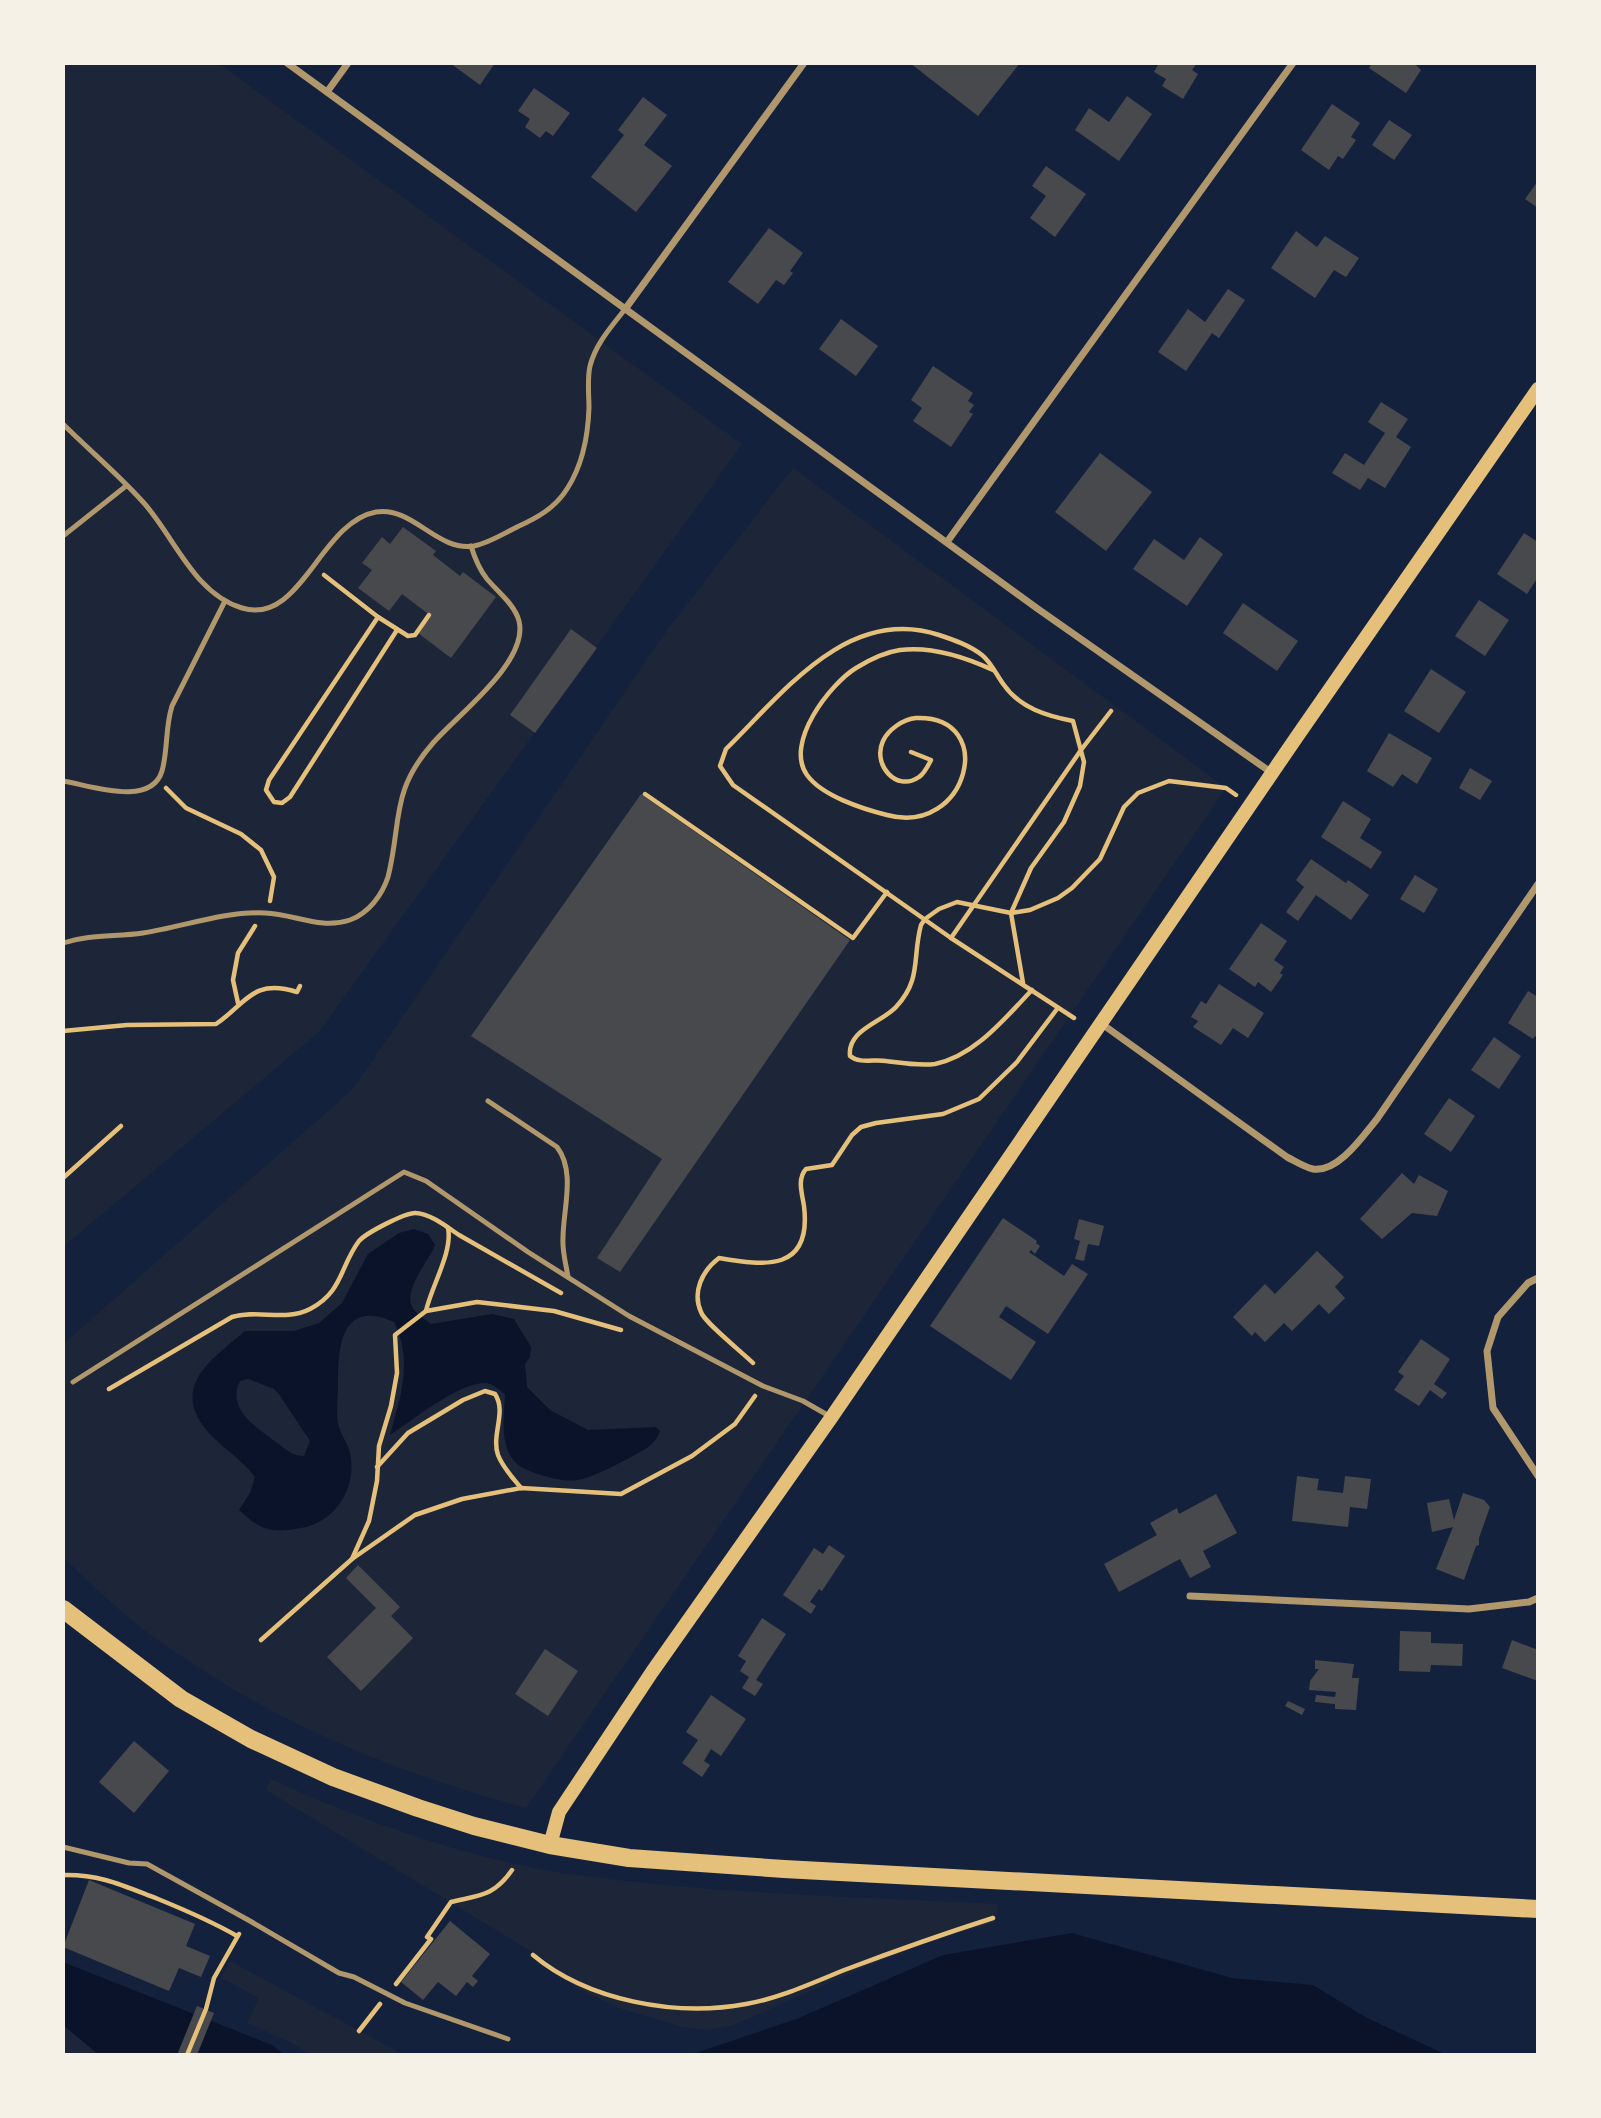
<svg xmlns="http://www.w3.org/2000/svg" width="1601" height="2118" font-family="'Noto Serif',serif">
	<style>
		.green { fill: #1d2539 }
		.water { fill: #0b132b; fill-rule: evenodd }
		.building { fill: #48494c }
		.lines { fill: none; stroke-linecap: round; stroke-linejoin: round }
		.path { stroke: #e5c07b; stroke-width: 4.5 }
		.service { stroke: #b1986c; stroke-width: 5 }
		.minor { stroke: #b1986c; stroke-width: 7 }
		.secondary { stroke: #e5c07b; stroke-width: 14 }
		.primary { stroke: #e5c07b; stroke-width: 18 }
	</style>
	<rect width="100%" height="100%" fill="#14213d"/>
	<g class="green">
		<path d="M63,63H218L742,444L319,1032L63,1247Z"/>
		<path d="M793,468L1226,788L526,1808C408,1776 297,1733 195,1665C174,1651 153,1638 134,1622C109,1602 86,1579 63,1557V1344L353,1089L670,626Z"/>
		<path d="M271,1779C365,1823 481,1863 584,1876C721,1894 860,1897 998,1904L995,1923C903,1946 817,1989 731,2026L707,2030L682,2027L619,2008L576,1988L552,1964L266,1790Z"/>
		<path d="M230,1961L404,2055H310L292,2043L247,2023L259,1998L221,1978Z"/>
		<path d="M63,2025L99,2055H63Z"/>
	</g>
	<g class="water">
		<path d="M414,1229L428,1234L435,1245C429,1261 400,1293 414,1310C418,1315 426,1320 431,1324L492,1314L514,1319L531,1347L530,1357L525,1364L527,1387L550,1410L588,1430L656,1427L660,1431C658,1437 653,1444 647,1448C632,1457 595,1477 578,1480C564,1483 526,1473 516,1463C499,1446 504,1416 505,1394C499,1390 493,1384 486,1383C459,1382 413,1420 390,1435C401,1395 413,1361 394,1322C340,1298 338,1348 338,1386C338,1398 336,1412 338,1423C340,1434 348,1443 350,1453C358,1487 335,1523 301,1528C271,1533 261,1531 239,1510L250,1493L255,1477C242,1459 222,1448 208,1432C168,1386 214,1358 245,1331H294L319,1323L342,1303L368,1254L399,1233ZM248,1379L274,1389L279,1394L310,1441L304,1456C291,1456 286,1449 276,1442C256,1428 226,1408 240,1381Z"/>
		<path d="M1072,1933L1232,1978L1313,1985L1367,2018L1447,2055H690L799,2018L943,1955Z"/>
		<path d="M63,1962L272,2045L285,2055H99L63,2025Z"/>
	</g>
	<g class="building">
		<path d="M450,63H495L480,85Z"/>
		<path d="M910,63H1020L978,116Z"/>
		<path d="M1159,63H1197L1192,70L1198,74L1183,99L1162,86L1166,79L1154,72Z"/>
		<path d="M1372,63H1414L1421,70L1406,93L1369,68Z"/>
		<path d="M534,88L570,113L553,136L546,131L540,138L525,127L530,119L518,111Z"/>
		<path d="M1127,96L1152,114L1119,161L1075,130L1089,108L1109,122Z"/>
		<path d="M643,97L667,115L644,145L672,166L636,212L591,177L624,135L618,130Z"/>
		<path d="M1332,104L1360,123L1351,137L1356,140L1343,159L1338,156L1329,170L1301,150Z"/>
		<path d="M1389,120L1412,135L1394,160L1372,145Z"/>
		<path d="M1046,166L1086,194L1055,237L1030,218L1046,196L1032,186Z"/>
		<path d="M1538,181V208L1525,199Z"/>
		<path d="M769,228L803,253L790,271L793,273L784,285L776,280L758,304L728,282Z"/>
		<path d="M1296,231L1317,247L1325,236L1359,258L1346,277L1334,270L1315,298L1271,268Z"/>
		<path d="M1228,289L1245,300L1219,338L1212,333L1186,371L1158,352L1188,309L1205,322Z"/>
		<path d="M841,319L878,346L856,376L819,349Z"/>
		<path d="M933,366L973,393L968,401L974,405L969,412L973,414L951,447L913,421L922,408L911,400Z"/>
		<path d="M1381,402L1408,419L1396,437L1411,447L1385,488L1368,478L1360,490L1332,473L1345,453L1364,465L1385,433L1368,422Z"/>
		<path d="M1100,453L1152,492L1106,551L1055,512Z"/>
		<path d="M403,527L436,551L433,555L460,576L463,572L496,597L451,658L418,633L431,616L402,594L389,611L358,588L372,570L362,563L382,537L390,544Z"/>
		<path d="M1524,533L1538,542V577L1527,594L1497,574Z"/>
		<path d="M1200,537L1223,554L1187,606L1133,569L1154,539L1184,560Z"/>
		<path d="M1479,600L1509,620L1485,656L1455,636Z"/>
		<path d="M1243,603L1298,641L1277,671L1223,633Z"/>
		<path d="M571,629L597,648L535,733L510,715Z"/>
		<path d="M1431,669L1466,692L1439,733L1404,711Z"/>
		<path d="M1389,733L1432,758L1417,784L1402,774L1393,787L1367,771Z"/>
		<path d="M1470,768L1492,781L1480,800L1459,788Z"/>
		<path d="M641,794L850,940L620,1272L597,1258L662,1159L471,1036Z"/>
		<path d="M1343,801L1371,819L1360,838L1382,852L1371,869L1321,837Z"/>
		<path d="M1311,859L1346,883L1348,880L1369,895L1351,920L1316,895L1298,921L1286,912L1304,887L1296,880Z"/>
		<path d="M1415,875L1438,889L1424,913L1400,899Z"/>
		<path d="M1261,923L1287,941L1274,960L1284,967L1280,973L1283,975L1271,992L1258,982L1255,987L1229,969Z"/>
		<path d="M1219,984L1264,1013L1248,1038L1233,1028L1221,1045L1193,1027L1198,1021L1191,1017L1201,1001L1206,1004Z"/>
		<path d="M1528,991L1538,997V1038L1535,1036L1533,1039L1508,1023Z"/>
		<path d="M1494,1037L1521,1056L1499,1089L1471,1070Z"/>
		<path d="M1449,1098L1475,1116L1451,1152L1424,1134Z"/>
		<path d="M1402,1173L1414,1184L1419,1175L1448,1191L1437,1216L1412,1213L1382,1239L1360,1219Z"/>
		<path d="M1003,1218L1037,1241L1036,1243L1040,1246L1035,1254L1031,1250L1029,1252L1064,1276L1072,1264L1088,1274L1048,1334L1006,1306L999,1317L1036,1342L1011,1380L930,1326Z"/>
		<path d="M1079,1219L1104,1226L1099,1246L1088,1244L1084,1261L1075,1259L1080,1241L1074,1239Z"/>
		<path d="M1317,1251L1344,1277L1335,1287L1345,1298L1329,1314L1319,1304L1292,1331L1284,1323L1265,1342L1255,1332L1252,1336L1233,1317L1265,1284L1275,1294Z"/>
		<path d="M1421,1339L1450,1359L1434,1384L1447,1393L1442,1399L1430,1390L1419,1406L1394,1390L1404,1376L1398,1372Z"/>
		<path d="M1297,1476L1319,1479L1317,1490L1343,1493L1345,1476L1371,1479L1367,1509L1350,1507L1348,1527L1292,1521Z"/>
		<path d="M1463,1493L1484,1500L1490,1507L1479,1538V1545L1476,1546L1464,1580L1436,1569L1453,1527L1432,1532L1427,1503L1449,1499L1454,1520Z"/>
		<path d="M1216,1494L1237,1533L1203,1551L1211,1567L1190,1578L1180,1559L1119,1592L1104,1564L1157,1535L1150,1523L1177,1508L1179,1514Z"/>
		<path d="M829,1545L845,1556L822,1591L819,1589L810,1602L816,1606L811,1614L783,1595L814,1548L823,1554Z"/>
		<path d="M358,1565L400,1607L391,1616L413,1638L361,1691L327,1657L376,1608L346,1578Z"/>
		<path d="M762,1618L786,1634L756,1680L763,1684L755,1696L742,1688L749,1677L740,1671L746,1661L738,1656Z"/>
		<path d="M1400,1631L1431,1632V1643L1463,1644L1462,1666L1431,1665L1430,1672L1399,1671Z"/>
		<path d="M1512,1640L1538,1650V1681L1502,1668Z"/>
		<path d="M545,1649L578,1671L548,1716L515,1694Z"/>
		<path d="M1315,1660L1354,1664L1352,1678H1359L1356,1710L1335,1709V1704L1315,1702L1316,1695L1335,1697L1336,1692L1309,1690L1310,1681L1319,1669H1315Z"/>
		<path d="M711,1695L746,1719L721,1756L711,1749L704,1761L710,1765L702,1777L682,1763L698,1740L686,1732Z"/>
		<path d="M1288,1701L1305,1709L1302,1715L1285,1706Z"/>
		<path d="M134,1741L169,1771L134,1813L99,1782Z"/>
		<path d="M89,1880L195,1924L186,1946L210,1956L201,1977L179,1968L169,1991L63,1947Z"/>
		<path d="M450,1921L490,1954L472,1976L478,1981L473,1987L467,1982L456,1996L438,1982L423,2000L401,1982Z"/>
		<path d="M197,2006L214,2013L197,2055H177Z"/>
	</g>
	<g class="lines">
		<g class="path">
			<path d="M324,575L378,617L408,636L415,635L429,615"/>
			<path d="M378,617L269,780L266,790L274,802L282,803L290,797L397,630"/>
			<path d="M911,752L931,760C928,766 924,774 919,777C896,793 872,764 883,741C888,730 903,719 916,718C999,715 968,837 887,815C863,809 822,796 807,775C784,743 830,684 856,668C869,660 886,652 900,650C932,646 965,657 993,670"/>
			<path d="M166,788L186,808L241,834L261,850L274,877L270,901"/>
			<path d="M645,794L853,938L887,892"/>
			<path d="M951,938L733,785L720,766L726,749C783,693 848,605 939,635C954,640 969,645 982,655C991,662 997,676 1004,685C1020,708 1047,716 1073,721L1084,762L1080,786L1064,822L1031,868L1011,913L1023,983"/>
			<path d="M1032,990C1005,1018 975,1056 935,1064C918,1066 902,1063 886,1061C874,1059 860,1064 850,1056C847,1030 881,1023 896,1007C922,979 912,958 921,925L925,919L939,909L957,902L1011,913L1030,910L1058,898L1072,888L1100,859L1124,807L1138,793L1169,781L1226,788L1236,795"/>
			<path d="M238,1003L233,980L238,953L255,926"/>
			<path d="M1074,1018L951,938L1081,750L1111,711"/>
			<path d="M63,1031L127,1025L216,1024C246,1004 252,978 297,992L300,986"/>
			<path d="M63,1178L121,1126"/>
			<path d="M426,1311C431,1287 453,1252 448,1228"/>
			<path d="M753,1363C743,1353 704,1322 701,1312C692,1292 702,1271 719,1258C765,1266 812,1272 804,1206C802,1193 797,1179 806,1169L832,1165L852,1135L861,1127L876,1123L943,1114L979,1099L1017,1062L1057,1009"/>
			<path d="M109,1389L232,1317C258,1309 285,1322 310,1309C343,1292 340,1266 359,1241C366,1233 406,1212 416,1213C431,1214 447,1227 459,1235C493,1254 527,1274 561,1293"/>
			<path d="M377,1467L408,1433L463,1400L485,1391L495,1394C507,1412 491,1435 498,1455C503,1468 513,1478 521,1488"/>
			<path d="M352,1559L415,1515L462,1499L521,1488L621,1494L692,1456L735,1424L755,1396"/>
			<path d="M261,1640L352,1559L369,1521L377,1481L379,1446L391,1406L397,1373L395,1335L426,1311L477,1302L554,1311L621,1330"/>
			<path d="M63,1875C100,1874 124,1886 158,1899C185,1910 211,1921 237,1936"/>
			<path d="M533,1955C588,2001 676,2017 746,2004C781,1998 814,1982 847,1969C895,1951 943,1934 993,1918"/>
			<path d="M396,1984L431,1939L427,1937L451,1902C480,1895 494,1896 512,1870"/>
			<path d="M359,2031L380,2004"/>
			<path d="M187,2055L206,2009L214,1978L239,1934"/>
		</g>
		<g class="service">
			<path d="M63,424C89,450 118,474 143,502C174,536 194,594 242,608C301,626 320,522 376,512C413,506 437,552 474,546C489,543 503,534 517,527C537,518 555,508 567,489C582,466 588,436 589,408C589,395 587,379 590,366C596,343 612,326 626,308"/>
			<path d="M63,536L126,486"/>
			<path d="M63,781C89,785 151,808 162,771C168,750 165,728 172,706L225,601"/>
			<path d="M63,943C90,934 116,937 143,933C183,927 224,911 265,913C295,914 320,930 350,920C369,913 382,895 388,877C402,821 390,792 433,743C457,715 529,662 519,621C515,605 498,592 487,579C479,569 475,559 471,546"/>
			<path d="M488,1101L557,1147C576,1172 563,1209 563,1238C562,1251 566,1264 568,1277"/>
			<path d="M73,1382L404,1172L426,1181L528,1252L629,1316L763,1386L803,1401L831,1417"/>
			<path d="M63,1847L129,1863L147,1864L250,1921L339,1973L354,1977L405,2003L508,2039"/>
		</g>
		<g class="minor">
			<path d="M287,63L1038,609L1272,773"/>
			<path d="M327,92L348,63"/>
			<path d="M626,308L804,63"/>
			<path d="M947,542L1293,63"/>
			<path d="M1102,1024L1287,1157C1295,1161 1304,1167 1313,1169C1338,1173 1363,1136 1377,1119L1538,884"/>
			<path d="M1538,1278L1528,1283L1498,1317L1487,1351L1493,1408L1538,1476"/>
			<path d="M1190,1596L1469,1609L1529,1602L1538,1598"/>
		</g>
		<path class="secondary" d="M550,1845L559,1812L652,1672L831,1418L1296,738L1538,389"/>
		<path class="primary" d="M63,1609L181,1699L251,1739L333,1777L418,1808L474,1826L550,1845L629,1858L784,1869L1538,1909"/>
	</g>
	<rect width="1601" height="2118" fill="none" stroke="#f6f1e7" stroke-width="130"/>
</svg>
